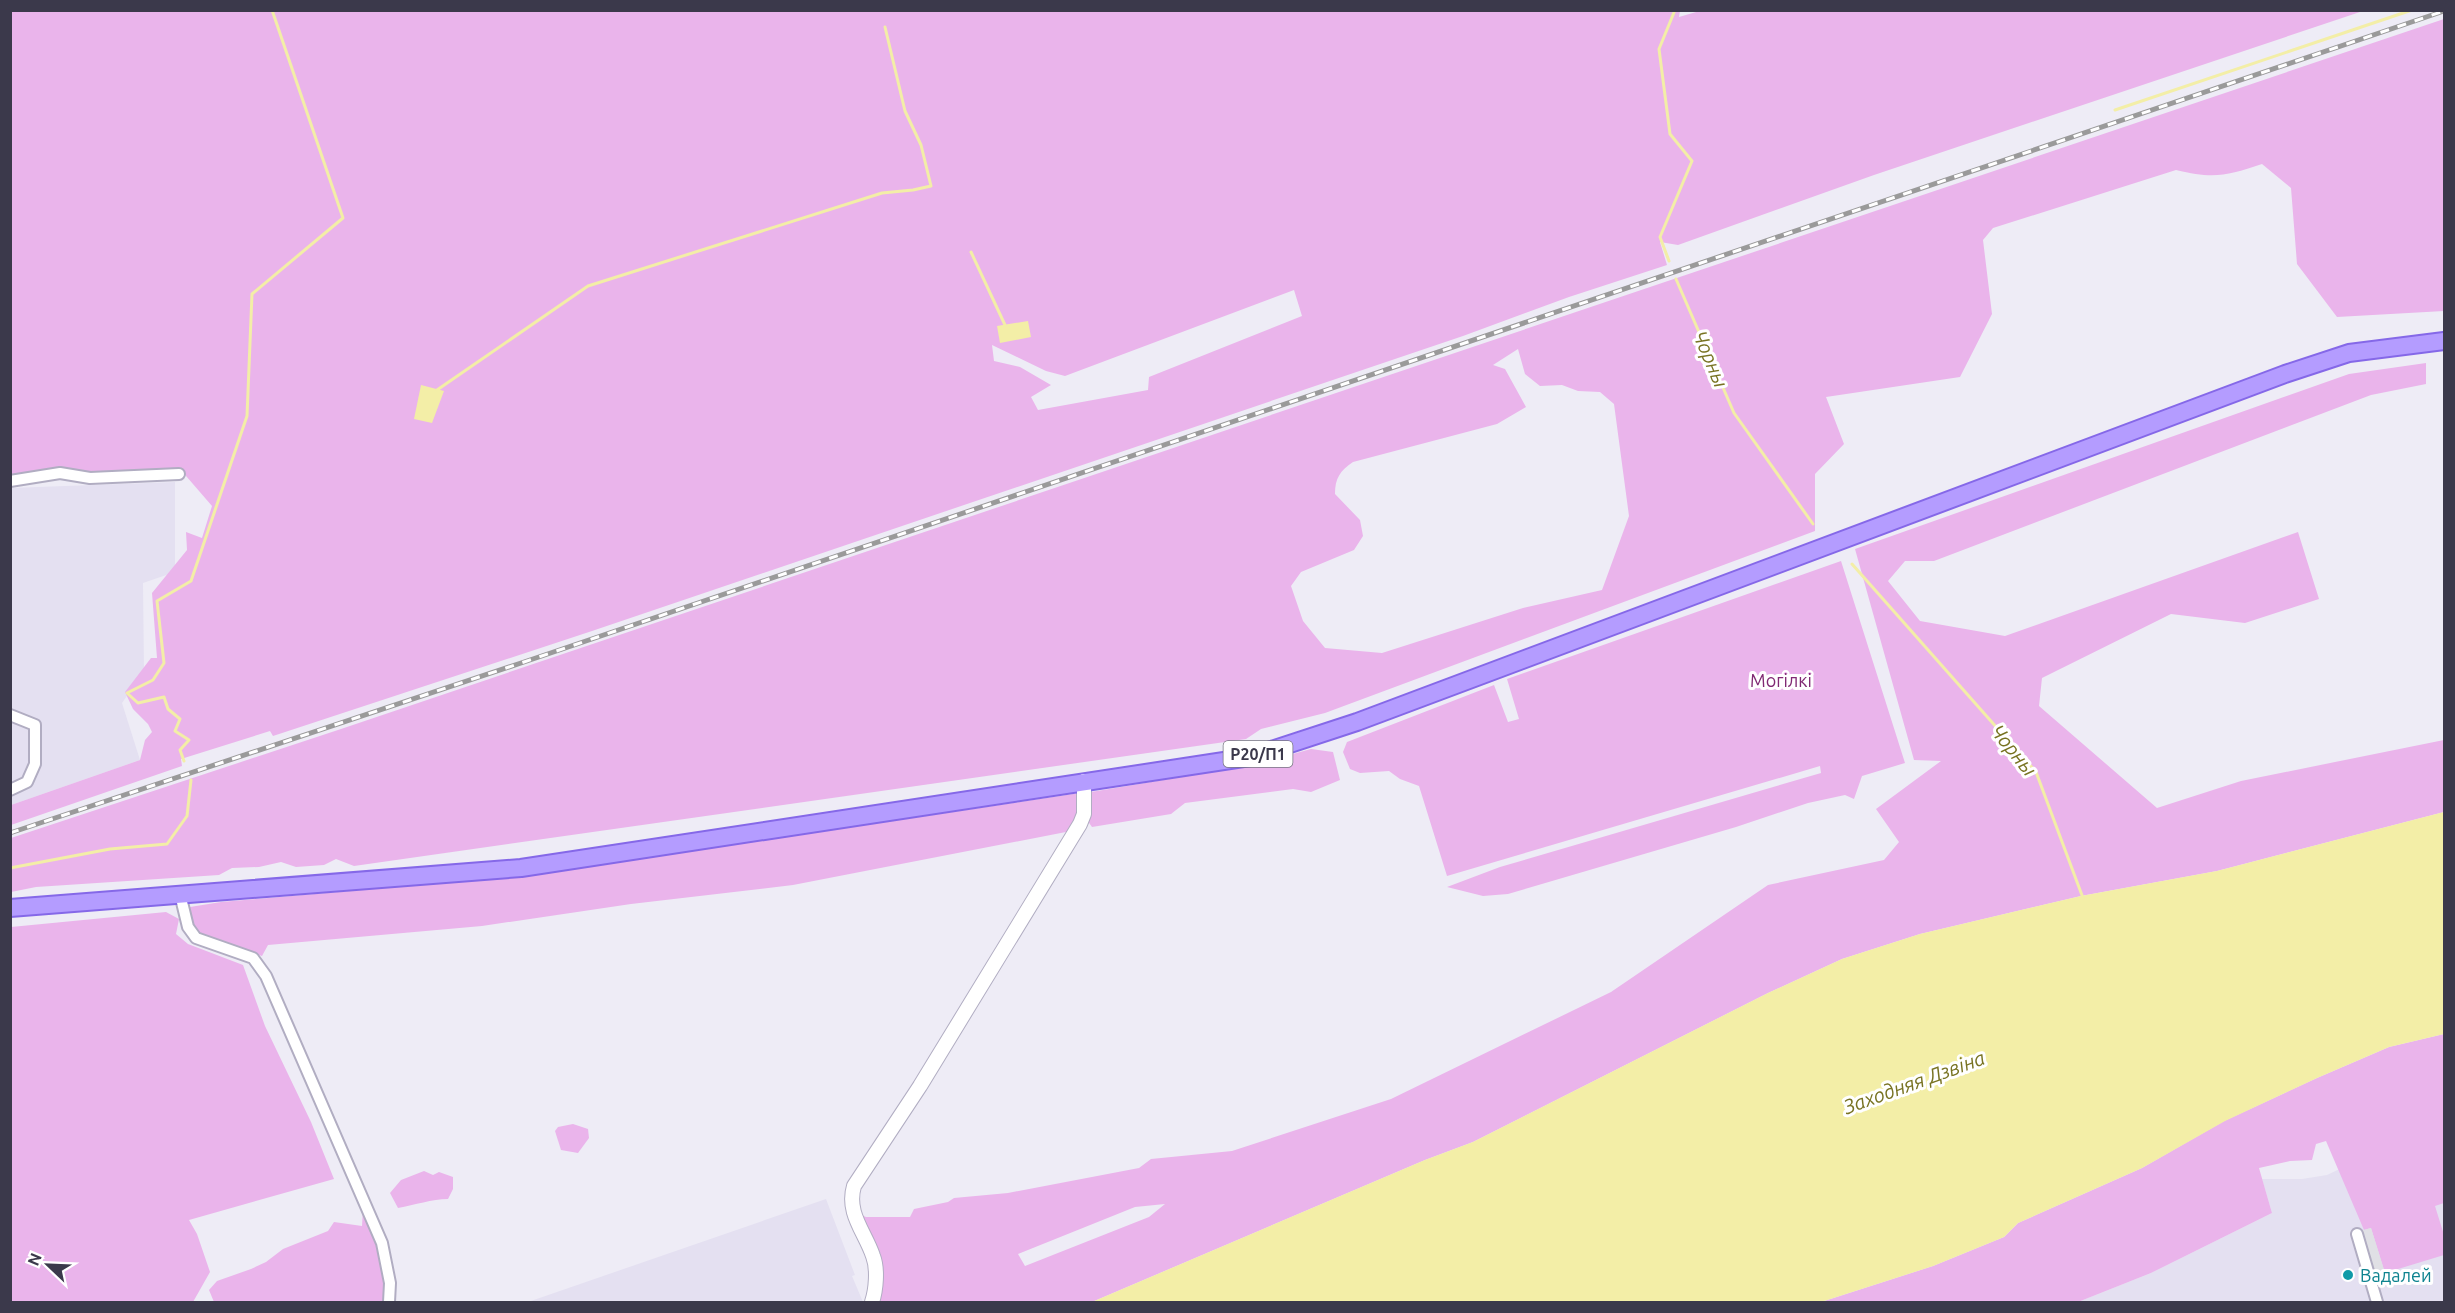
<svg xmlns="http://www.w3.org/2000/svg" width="2455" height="1313" font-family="Ubuntu,sans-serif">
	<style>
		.residential { fill: #e4e0f1 }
		.green { fill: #eab4eb; fill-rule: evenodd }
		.parking { fill: #e0e0e5 }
		.water { fill: #f3eea7 }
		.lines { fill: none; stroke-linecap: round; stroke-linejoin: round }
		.stream { stroke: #f3eea7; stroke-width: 3 }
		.minor-casing { stroke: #b1adc2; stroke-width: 14 }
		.tertiary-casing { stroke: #b1adc2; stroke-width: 16 }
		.primary-casing { stroke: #8568e8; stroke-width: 20 }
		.minor { stroke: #fff; stroke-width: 10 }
		.tertiary { stroke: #fff; stroke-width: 14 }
		.primary { stroke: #b49cff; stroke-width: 16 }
		.rail-casing { stroke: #9a9a9a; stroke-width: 5 }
		.rail { stroke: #fff; stroke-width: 3; stroke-dasharray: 9; stroke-linecap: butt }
		.culture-dot { fill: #0f9aa8; stroke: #fff; stroke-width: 2 }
		.labels { text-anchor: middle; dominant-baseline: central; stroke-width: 6; stroke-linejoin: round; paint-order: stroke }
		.shield { fill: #fff; stroke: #767481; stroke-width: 1.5 }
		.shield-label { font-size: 16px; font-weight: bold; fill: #3b394b }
		.park-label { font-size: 18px; fill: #802973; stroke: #fff }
		.culture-label { font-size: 18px; fill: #0d838f; stroke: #fff; text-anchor: start }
		.water-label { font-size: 20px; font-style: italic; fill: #787322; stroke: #fff }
	</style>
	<rect width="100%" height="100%" fill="#eeecf6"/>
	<g class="residential">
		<path d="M175,482V572L143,583L144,671L122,703L140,760L11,805L10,488Z"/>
		<path d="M2444,1134V1302H2078L2151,1273L2272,1213L2262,1179H2302L2327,1175L2350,1164Z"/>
		<path d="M826,1199L855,1275L852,1276L863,1302H528Z"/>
	</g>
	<g class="green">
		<path d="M1703,10L2363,11L1874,175L1678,245L1660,242L1667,265L1569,297L1463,336L592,631L273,736L270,731L181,759L182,766L11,825V805L140,760L145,740L152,732L148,724L133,709L125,692L151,658H157L152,593L187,550L186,532L202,538L212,506L180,469L87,472L57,467L11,475V11H1680L1679,17ZM1294,290L1302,316L1149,377L1148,390L1038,410L1031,397L1051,385L1020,367L994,361L992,345L1046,371L1065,376Z"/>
		<path d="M2444,19V311L2337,317L2297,264L2291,188L2262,164C2227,176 2213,179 2176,170L1993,228L1983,240L1992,314L1960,377L1826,397L1844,444L1815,474V531L1325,713L1261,729L1246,739L354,866L336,859L324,865L296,867L281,862L259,867L232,868L219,875L36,887L11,892V838L341,729ZM1518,349L1525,374L1540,386L1562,385L1578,391L1600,392L1614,404L1629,516L1602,590L1523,608L1382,653L1325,648L1303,621L1291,586L1301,572L1354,550L1363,536L1360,520L1335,494C1335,478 1340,471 1353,462L1497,424L1526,407L1505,369L1493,365Z"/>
		<path d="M2426,363V384L2371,395L1934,561H1905L1888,581L1920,621L2005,636L2298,532L2319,599L2245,623L2171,614L2042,678L2039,706L2157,808L2241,781L2444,740V812L2217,871L2081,896L1920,934L1842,959L1768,993L1473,1142L1425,1160L1092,1302H873L879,1281L857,1213L866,1217H910L914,1209L948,1202L954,1198L1008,1193L1139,1168L1151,1159L1232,1151L1391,1099L1611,992L1768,885L1884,860L1899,842L1876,809L1941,761L1914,760L1855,549L2349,374ZM1165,1204L1149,1217L1025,1266L1018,1254L1135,1207Z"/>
		<path d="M1841,561L1905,763L1862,776L1854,799L1845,795L1808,803L1736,827L1508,894L1483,896L1447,887L1500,867L1821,773L1820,766L1447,876L1419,786L1400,779L1389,771L1360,773L1350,769L1343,752L1347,742L1494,685L1508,722L1519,719L1507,679Z"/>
		<path d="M1311,749L1333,752L1340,780L1311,792L1293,789L1185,803L1171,814L1092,827L1087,820L1091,792L1253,765Z"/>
		<path d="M1080,793V812L1071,831L793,885L631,904L482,926L268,945L262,956L201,935L193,925L190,907L221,902L522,876Z"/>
		<path d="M166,912L179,919L176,934L188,944L243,965L265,1026L311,1122L334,1179L189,1220L197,1234L210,1272L193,1302H11V927Z"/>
		<path d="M2444,1034V1203L2435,1206L2444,1235V1255L2385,1273L2371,1228L2364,1230L2326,1141L2316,1144L2312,1160L2290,1161L2259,1168L2272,1213L2151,1273L2078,1302H1821L1933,1266L2004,1237L2018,1223L2142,1168L2224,1121L2317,1078L2389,1047Z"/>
		<path d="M573,1124L588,1129L589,1138L578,1153L561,1150L555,1131L558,1127Z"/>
		<path d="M424,1171L433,1175L439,1172L453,1177V1189L448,1199C432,1199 415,1205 398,1208L390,1193L401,1180Z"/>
		<path d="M363,1209C376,1241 387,1268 386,1302H356L355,1301L349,1302H214L209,1290L217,1281L251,1269L266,1262L283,1249L328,1231L334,1222L362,1226Z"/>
	</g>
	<path class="parking" d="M2371,1228L2385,1273L2366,1279L2352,1233Z"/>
	<g class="water">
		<path d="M1028,321L1031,337L1000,343L997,326Z"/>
		<path d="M421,385L444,391L432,423L414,419Z"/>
		<path d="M2444,812V1034L2389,1047L2317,1078L2225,1121L2142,1168L2018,1223L2004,1237L1933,1266L1821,1302H1092L1425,1160L1473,1142L1768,993L1842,959L1920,934L2081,896L2217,871Z"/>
	</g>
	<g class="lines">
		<g class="stream">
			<path d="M2115,110L2412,10"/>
			<path d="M971,252L1005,325"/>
			<path d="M1669,261L1660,237L1692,161L1670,134L1659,49L1675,10"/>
			<path d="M1676,279L1734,413L1813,524"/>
			<path d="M437,390L588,286L882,193L913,190L931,186L921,145L905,111L885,27"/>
			<path d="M1852,564L2036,772L2083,898"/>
			<path d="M184,761L180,750L189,740L175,731L180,719L168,709L164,697L138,703L127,693L153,680L164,663L157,601L191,581L247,416L252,294L343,218L272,10"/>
			<path d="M10,868L110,849L167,844L187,816L191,780"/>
		</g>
		<g class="minor-casing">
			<g id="minor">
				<path d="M10,481L60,473L90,478L179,474"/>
				<path d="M10,715L35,725V764L27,782L10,790"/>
				<path d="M180,894L188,927L196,938L253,958L266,976L382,1243L390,1283L389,1302"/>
				<path d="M2357,1234L2377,1302"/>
			</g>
		</g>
		<g class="tertiary-casing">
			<path id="tertiary" d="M872,1302C876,1290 878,1269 873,1256C865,1232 846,1213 854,1186L920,1086L1080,824L1084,814V781"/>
		</g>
		<g class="primary-casing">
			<path id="primary" d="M10,908L521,868L1250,757L1357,722L2285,374L2349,353L2444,341"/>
		</g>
		<use href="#minor" class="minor"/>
		<use href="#tertiary" class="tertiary"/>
		<use href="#primary" class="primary"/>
		<g class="rail-casing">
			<path id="rail" d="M10,833L524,662L2444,11"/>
		</g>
		<use href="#rail" class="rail"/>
	</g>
	<circle class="culture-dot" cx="2348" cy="1275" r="6"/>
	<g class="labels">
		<rect class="shield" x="1223.5" y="741" width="69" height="26" rx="4.5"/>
		<g class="shield-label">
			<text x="1258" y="754">Р20/П1</text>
		</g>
		<g class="park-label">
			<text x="1781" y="680">Могілкі</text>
		</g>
		<g class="culture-label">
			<text x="2360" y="1275">Вадалей</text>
		</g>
		<g class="water-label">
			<text transform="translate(1711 359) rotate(67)">Чорны</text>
			<text transform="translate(2014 750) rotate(51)">Чорны</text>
			<text transform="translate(1914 1082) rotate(-20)">Заходняя Дзвіна</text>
		</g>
	</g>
	<rect width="2455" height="1313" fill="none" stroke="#3b394b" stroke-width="24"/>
	<g transform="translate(48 1265) rotate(293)" stroke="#ffffff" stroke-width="4.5" paint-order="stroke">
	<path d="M0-4.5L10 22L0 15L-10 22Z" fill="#3b394b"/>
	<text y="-9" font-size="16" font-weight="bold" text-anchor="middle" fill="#3b394b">N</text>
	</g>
</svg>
